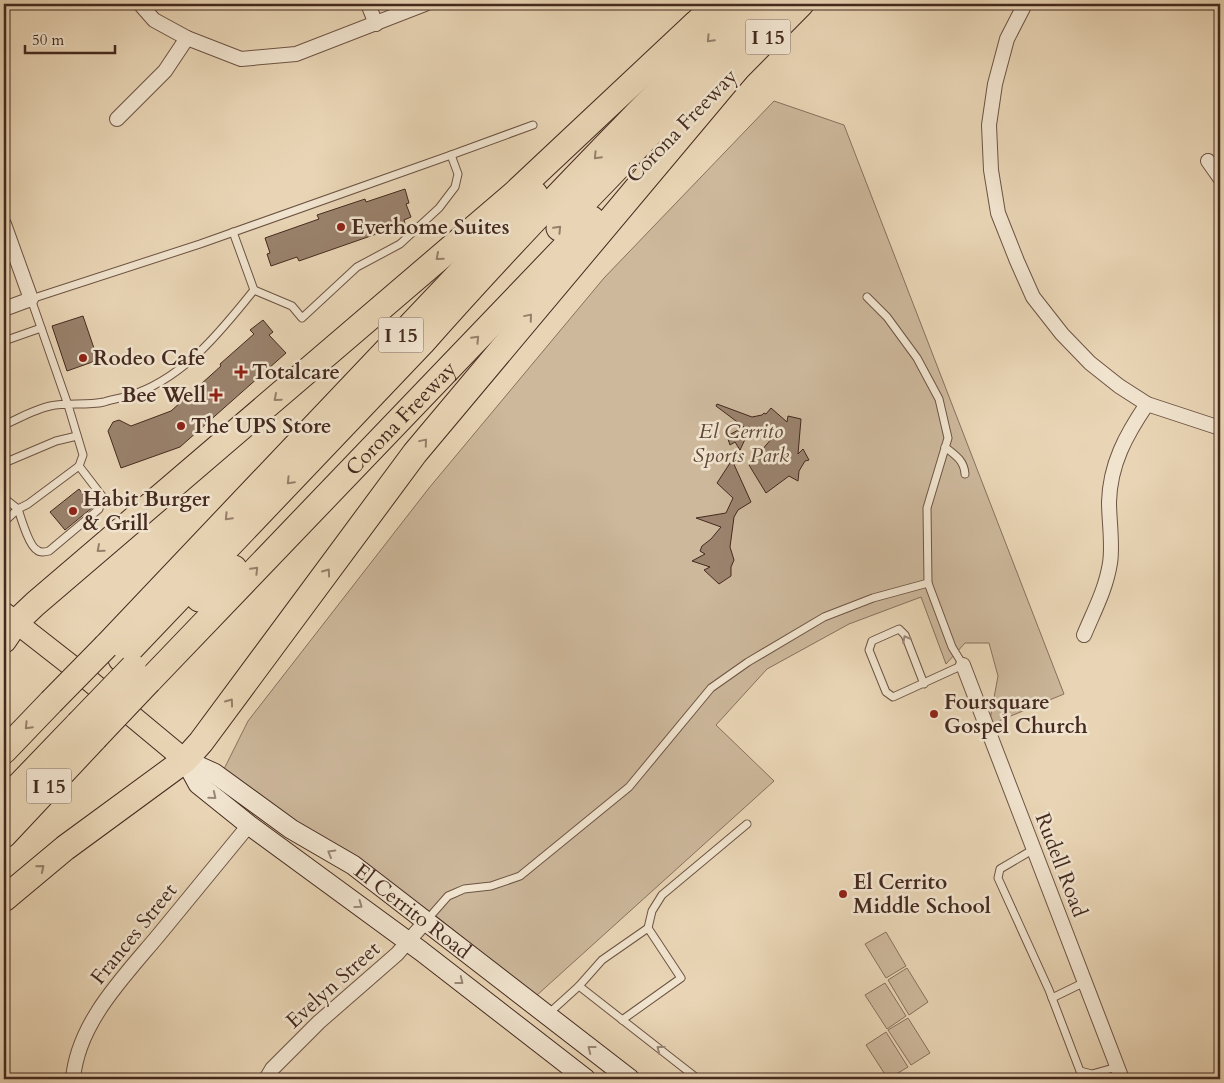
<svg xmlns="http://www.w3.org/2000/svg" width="1224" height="1083" font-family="Cardo,serif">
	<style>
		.green { fill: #cdb89c; stroke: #88705e }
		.building { fill: #9a826d; stroke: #44291f }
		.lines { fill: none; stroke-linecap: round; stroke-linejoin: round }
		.service-casing { stroke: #6d5444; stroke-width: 9 }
		.minor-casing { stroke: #6d5444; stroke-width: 16 }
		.secondary-casing { stroke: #44291f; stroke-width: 21 }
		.primary-casing { stroke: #44291f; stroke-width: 23 }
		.motorway-casing { stroke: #44291f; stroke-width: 27 }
		.service { stroke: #f1e4cf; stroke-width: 7 }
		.minor { stroke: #f1e4cf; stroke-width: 14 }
		.secondary { stroke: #f1e4cf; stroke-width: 19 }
		.primary { stroke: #e9d5b5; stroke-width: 21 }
		.motorway { stroke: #e9d5b5; stroke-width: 25 }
		.motorway-bridge-casing { stroke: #44291f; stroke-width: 27; stroke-linecap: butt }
		.motorway-bridge { stroke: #e9d5b5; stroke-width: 25 }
		.oneway { stroke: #967f6a }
		.oneway2 { stroke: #9a8677 }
		.poi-dot { fill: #8f2418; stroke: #f1e4cf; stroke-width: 2 }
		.labels { text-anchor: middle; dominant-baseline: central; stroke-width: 5; stroke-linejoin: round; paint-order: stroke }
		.shield { fill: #f1e4cf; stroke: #786154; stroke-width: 1 }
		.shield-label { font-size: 20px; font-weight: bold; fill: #44291f }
		.street-label { font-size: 21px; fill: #44291f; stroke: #f1e4cf }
		.poi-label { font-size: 21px; font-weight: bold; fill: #44291f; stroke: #f1e4cf; text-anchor: start }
		.park-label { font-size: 21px; font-style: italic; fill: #5f4638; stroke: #f1e4cf }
	</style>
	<rect width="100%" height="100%" fill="#e9d5b5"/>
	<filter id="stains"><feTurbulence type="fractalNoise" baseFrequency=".004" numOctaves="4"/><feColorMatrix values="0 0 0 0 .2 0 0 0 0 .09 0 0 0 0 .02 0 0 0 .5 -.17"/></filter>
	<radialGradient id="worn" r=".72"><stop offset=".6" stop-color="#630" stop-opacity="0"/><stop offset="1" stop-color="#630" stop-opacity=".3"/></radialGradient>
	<g class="green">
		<path d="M774,101L844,125L1064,694L989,725L998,676L989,643H965L946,664L921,597L849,624L767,669L716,725L774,781L536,996L436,916L353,874L224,769L248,721L429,488L604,278Z"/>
		<path d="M886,932L906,966L886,978L865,944Z"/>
		<path d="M907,968L928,1002L909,1015L888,980Z"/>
		<path d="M885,983L906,1016L887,1029L865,995Z"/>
		<path d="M908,1018L930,1053L911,1065L888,1030Z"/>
		<path d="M886,1032L908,1067L888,1079L866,1045Z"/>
	</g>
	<g class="building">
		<path d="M405,189L409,203L406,204L411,217L404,220L405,224L299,261L297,257L271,266L267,254L270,253L265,238L319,219L317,215L365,199L366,202Z"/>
		<path d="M83,316L98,360L67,371L52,326Z"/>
		<path d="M263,320L273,332L269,335L286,353L180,447L121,468L108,431L113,422L119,420L131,426L171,411L221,366L220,364L254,334L250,330Z"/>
		<path d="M717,404L752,417L762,415L764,413L766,414L771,408L787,422L788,416L801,419L798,454L803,449L809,460L805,461L799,471L798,481L789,476L766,493L749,465L773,437L755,427L750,432L749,431L740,450L735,442L730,445L727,436L744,427L716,406Z"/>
		<path d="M732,460L751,502L738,510L734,517L730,547L734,560L731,567V576L719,584L704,570L710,567L692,561L705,554L700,551L702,546L711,539L721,527L696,518L726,513L733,498L717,483Z"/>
		<path d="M79,489L93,507L65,530L50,512Z"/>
	</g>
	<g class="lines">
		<g class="service-casing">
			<g id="service">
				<path d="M451,155L533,125"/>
				<path d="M233,232L254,290"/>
				<path d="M867,297L887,317L917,358L939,399L948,438L927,508L928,583"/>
				<path d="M4,341L41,328"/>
				<path d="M4,425C18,419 35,409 50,406C67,402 86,406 104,402C115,399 126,397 137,393C187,374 222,330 254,290L292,306L302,318L357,267L400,244L439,208L455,187L458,174L451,155L200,244L31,299L68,405L83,455L79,466L28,504L18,509L4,498"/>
				<path d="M945,447C955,455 964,460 965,474"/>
				<path d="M4,463L56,441L77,436"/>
				<path d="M4,522L18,509C21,518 29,546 37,550C40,553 45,552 49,551L99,509L102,496L79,466"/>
				<path d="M1034,849L1000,869L998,878L1049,990L1080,1071L1092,1074L1117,1067"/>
				<path d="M426,921L448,896L455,893L464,889L491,886L520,876L629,787L711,688L748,662L824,617L873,598L928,583L952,647L963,665L893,697L886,692L869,650L872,641L899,629L905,635L924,684"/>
				<path d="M648,928L652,911L662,895L747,824"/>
				<path d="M579,986L698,1079"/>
				<path d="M1052,998L1085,982"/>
				<path d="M547,1015L579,986L602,960L648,928L681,978L622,1020"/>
			</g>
		</g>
		<g class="minor-casing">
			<g id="minor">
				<path d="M140,4L154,20L187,38L241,59L296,54L425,4"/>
				<path d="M368,4L376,24"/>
				<path d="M1025,4L1007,39L995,84L989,125L991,170L998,213L1017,261L1033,297L1062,334L1090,363L1119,386L1147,404L1220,428"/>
				<path d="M117,119L165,71L187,38"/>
				<path d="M1208,161L1220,178"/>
				<path d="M4,224L31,299L4,309"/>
				<path d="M1084,635C1094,611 1106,589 1110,563C1113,545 1109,521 1109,502C1110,464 1126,435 1147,404"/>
				<path d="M963,665L1122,1079"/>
				<path d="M73,1079C78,1021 126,975 162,931C191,896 220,860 249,825"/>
				<path d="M266,1079L272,1069L319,1022L397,954L426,921"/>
			</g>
		</g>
		<g class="secondary-casing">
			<g id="secondary">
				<path id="s1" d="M185,760L214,773L291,829L353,865L630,1079"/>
				<path d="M185,760L198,784L249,825L421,951L586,1079"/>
			</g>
		</g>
		<g class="primary-casing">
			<path id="primary" d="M4,613L73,667L185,760"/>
		</g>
		<g class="motorway-casing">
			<g id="motorway">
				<path d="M684,36L715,4"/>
				<path d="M724,82L801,4"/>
				<path d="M559,228L775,4"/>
				<path d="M199,599L215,582L234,568"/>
				<path d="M4,640L16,622L35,604L514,194L695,24"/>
				<path d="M106,646L535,194"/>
				<path d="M121,659L422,343C525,226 635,116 744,4"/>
				<path id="s2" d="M149,681L592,219"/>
				<path d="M4,751L51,702"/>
				<path d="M4,801L78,724"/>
				<path d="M4,835L95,738"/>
				<path d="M4,899L65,848L185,760L201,742L415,453L736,70"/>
			</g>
		</g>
		<use href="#service" class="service"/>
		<use href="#minor" class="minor"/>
		<use href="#secondary" class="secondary"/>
		<use href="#primary" class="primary"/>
		<use href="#motorway" class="motorway"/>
		<g class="motorway-bridge-casing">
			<g id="motorway-bridge">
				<path d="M51,702L106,646"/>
				<path d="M78,724L133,667"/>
				<path d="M95,738L149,681"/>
			</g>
		</g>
		<use href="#motorway-bridge" class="motorway-bridge"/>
	</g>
	<defs><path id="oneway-chevron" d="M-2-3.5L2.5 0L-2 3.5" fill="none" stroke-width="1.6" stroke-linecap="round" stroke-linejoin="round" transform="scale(1.25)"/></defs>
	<g class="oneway">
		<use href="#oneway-chevron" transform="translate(710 39) rotate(134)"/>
		<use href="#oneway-chevron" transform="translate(597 156) rotate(134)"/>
		<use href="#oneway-chevron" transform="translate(558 229) rotate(-46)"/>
		<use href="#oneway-chevron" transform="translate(439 257) rotate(139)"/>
		<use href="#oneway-chevron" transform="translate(529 317) rotate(-50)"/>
		<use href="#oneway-chevron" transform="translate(476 339) rotate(-46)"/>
		<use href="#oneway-chevron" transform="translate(277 398) rotate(139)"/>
		<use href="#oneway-chevron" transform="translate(424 442) rotate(-50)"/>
		<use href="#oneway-chevron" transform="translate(290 481) rotate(134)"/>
		<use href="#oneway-chevron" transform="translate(228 517) rotate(134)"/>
		<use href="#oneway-chevron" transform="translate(100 549) rotate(139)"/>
		<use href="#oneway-chevron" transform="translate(255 570) rotate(-46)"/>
		<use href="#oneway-chevron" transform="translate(327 572) rotate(-54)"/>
		<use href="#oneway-chevron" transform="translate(230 702) rotate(-54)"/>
		<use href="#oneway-chevron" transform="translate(28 726) rotate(134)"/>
		<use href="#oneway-chevron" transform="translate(41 868) rotate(-40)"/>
	</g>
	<g class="oneway2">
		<use href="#oneway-chevron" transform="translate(906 639) rotate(-118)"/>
		<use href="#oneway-chevron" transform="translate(213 796) rotate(39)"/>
		<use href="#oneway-chevron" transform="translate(331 853) rotate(-150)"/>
		<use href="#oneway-chevron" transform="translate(359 905) rotate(36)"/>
		<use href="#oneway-chevron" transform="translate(460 981) rotate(38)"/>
		<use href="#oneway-chevron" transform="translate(591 1049) rotate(-142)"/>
		<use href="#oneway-chevron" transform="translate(660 1049) rotate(-142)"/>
	</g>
	<g class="poi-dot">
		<circle cx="341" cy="227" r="5"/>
		<circle cx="83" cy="358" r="5"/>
		<path d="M238.5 364.5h5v5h5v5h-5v5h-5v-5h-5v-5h5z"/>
		<path d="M213.5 387.5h5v5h5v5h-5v5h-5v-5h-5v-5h5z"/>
		<circle cx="181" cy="426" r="5"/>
		<circle cx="73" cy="511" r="5"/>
		<circle cx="934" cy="714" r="5"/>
		<circle cx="843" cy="894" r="5"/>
	</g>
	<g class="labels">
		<g class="shield">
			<rect x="745.5" y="19.5" width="45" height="35" rx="4"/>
			<rect x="378.5" y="317.5" width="45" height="35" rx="4"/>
			<rect x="26.5" y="768.5" width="45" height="35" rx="4"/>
		</g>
		<g class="shield-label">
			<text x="768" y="37">I 15</text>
			<text x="401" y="335">I 15</text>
			<text x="49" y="786">I 15</text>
		</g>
		<g class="street-label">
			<text transform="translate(682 126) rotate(-46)">Corona Freeway</text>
			<text stroke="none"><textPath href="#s2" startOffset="364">Corona Freeway</textPath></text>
			<text transform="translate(1061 865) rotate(69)">Rudell Road</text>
			<text stroke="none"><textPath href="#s1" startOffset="274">El Cerrito Road</textPath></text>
			<text transform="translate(134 934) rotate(-51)">Frances Street</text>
			<text transform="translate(333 985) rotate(-42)">Evelyn Street</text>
		</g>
		<g class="poi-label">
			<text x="351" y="227">Everhome Suites</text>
			<text x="93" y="358">Rodeo Cafe</text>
			<text x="252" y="372">Totalcare</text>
			<text x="206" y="395" text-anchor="end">Bee Well</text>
			<text x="191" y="426">The UPS Store</text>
			<text x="83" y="499">Habit Burger<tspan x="83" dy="24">&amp; Grill</tspan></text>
			<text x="944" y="702">Foursquare<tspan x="944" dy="24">Gospel Church</tspan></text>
			<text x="853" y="882">El Cerrito<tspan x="853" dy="24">Middle School</tspan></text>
		</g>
		<g class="park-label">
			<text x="741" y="431">El Cerrito<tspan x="741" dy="24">Sports Park</tspan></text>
		</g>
	</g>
	<rect width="1224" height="1083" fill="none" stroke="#e9d5b5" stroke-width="20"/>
	<rect x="5" y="5" width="1214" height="1073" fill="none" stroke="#44291f" stroke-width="2.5"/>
	<rect x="10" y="10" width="1204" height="1063" fill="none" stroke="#44291f"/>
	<path d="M25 45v8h90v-8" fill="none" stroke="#44291f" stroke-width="2.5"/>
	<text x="32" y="45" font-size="15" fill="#44291f" stroke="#f1e4cf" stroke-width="4" paint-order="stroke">50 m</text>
	<rect width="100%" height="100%" filter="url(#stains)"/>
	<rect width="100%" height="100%" fill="url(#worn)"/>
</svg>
